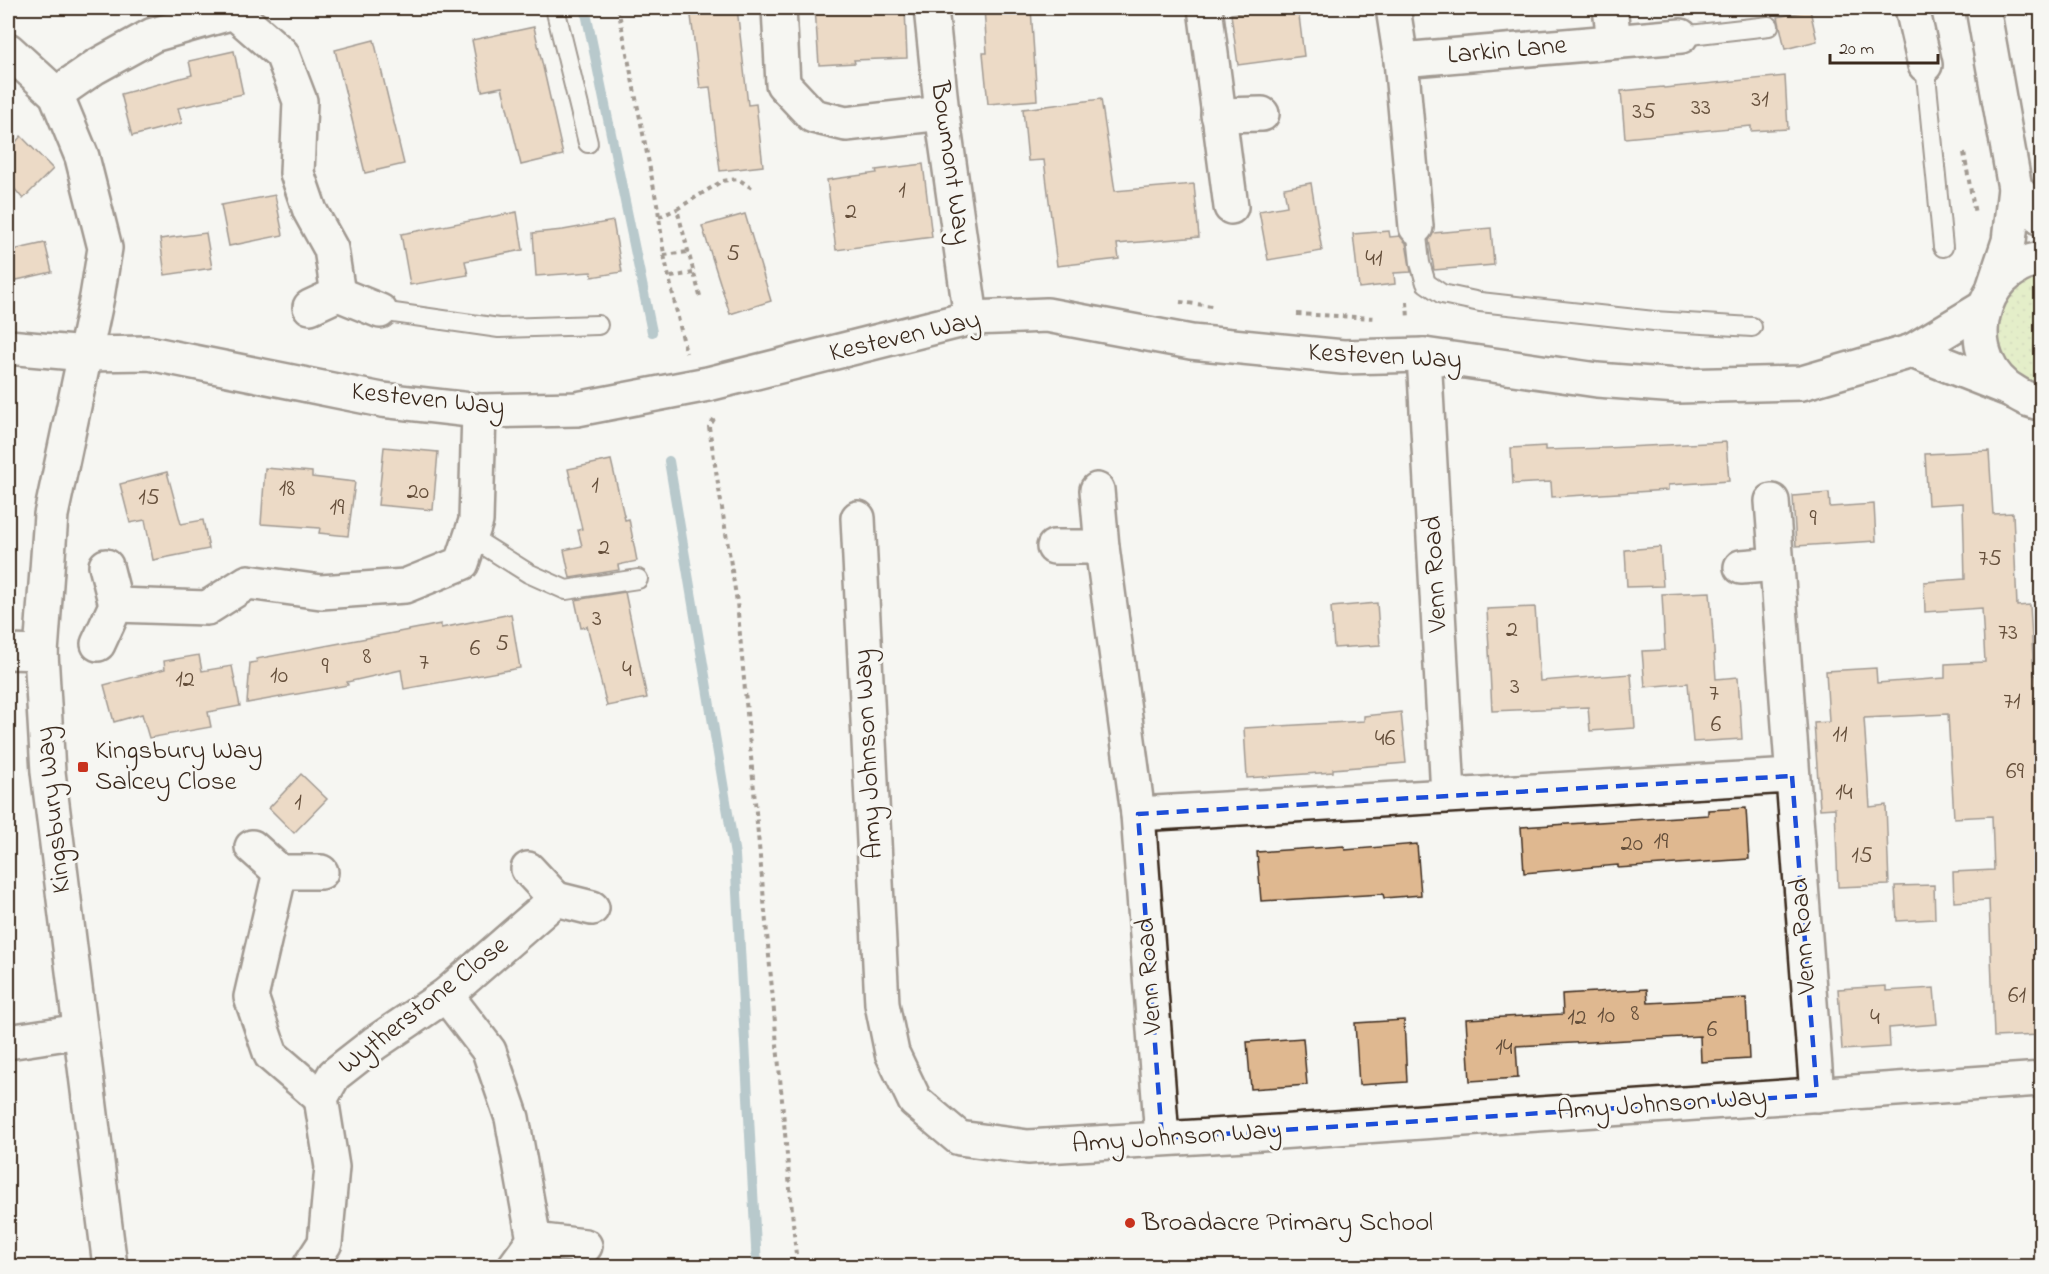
<svg xmlns="http://www.w3.org/2000/svg" width="2049" height="1274" font-family="'Indie Flower',sans-serif">
	<style>
		.grass { fill: url(#grass-dots); stroke: #85875b; stroke-width: 1.5 }
		.lines { fill: none; stroke-linecap: round; stroke-linejoin: round }
		.stream { stroke: #6d929d; stroke-width: 10 }
		.building { fill: #dfb890; stroke: #3b2a1e; stroke-width: 1.5 }
		.lane-casing { stroke: #3b2a1e; stroke-width: 22 }
		.street-casing { stroke: #3b2a1e; stroke-width: 38 }
		.secondary-casing { stroke: #3b2a1e; stroke-width: 38 }
		.path { stroke: #3b2a1e; stroke-width: 4; stroke-dasharray: 4.5 4.5; stroke-linecap: butt }
		.lane { stroke: #f6f6f2; stroke-width: 18 }
		.street { stroke: #f6f6f2; stroke-width: 33 }
		.secondary { stroke: #f6f6f2; stroke-width: 33 }
		.marked { fill: none; stroke: #1d4ed8; stroke-width: 4.5; stroke-dasharray: 12 8; stroke-linejoin: round }
		.poi-dot { fill: #c8321e; stroke: #f6f6f2; stroke-width: 2 }
		.labels { text-anchor: middle; dominant-baseline: central; stroke-width: 6; stroke-linejoin: round; paint-order: stroke }
		.number-label { font-size: 24px; fill: #644e3a }
		.street-label { font-size: 27px; fill: #3b2a1e; stroke: #f6f6f2 }
		.poi-label { font-size: 27px; fill: #3b2a1e; stroke: #f6f6f2; text-anchor: start }
	</style>
	<defs>
		<pattern id="grass-dots" width="8" height="8" patternUnits="userSpaceOnUse" patternTransform="scale(1.5)"><rect width="8" height="8" fill="#cfe498"/><path d="M2 2h.1M6 6h.1" fill="none" stroke="#b3c483" stroke-width="1.8" stroke-linecap="round"/></pattern>
	</defs>
	<rect width="100%" height="100%" fill="#f6f6f2"/>
	<filter id="ink" filterUnits="userSpaceOnUse"><feTurbulence type="fractalNoise" baseFrequency=".0167" numOctaves="2"/><feDisplacementMap in="SourceGraphic" scale="12" xChannelSelector="R" yChannelSelector="G"/><feConvolveMatrix kernelMatrix="1 2 1 2 8 2 1 2 1" color-interpolation-filters="sRGB"/></filter>
	<g filter="url(#ink)">
		<path class="grass" d="M2041,277V385L2032,383L2017,375L2005,363L1997,347V313L2017,286L2032,278Z"/>
		<g class="lines">
			<g class="stream">
				<path d="M585,8L652,332"/>
				<path d="M669,461L735,855L757,1266"/>
			</g>
		</g>
		<g class="building">
			<path d="M690,8H737L748,105L756,104L763,166L720,171L710,87L700,88Z"/>
			<path d="M815,8H905L907,58L854,60L855,63L819,65Z"/>
			<path d="M984,8H1031L1037,100L988,104L983,53H987Z"/>
			<path d="M1285,8H1298L1304,56L1238,65L1231,14Z"/>
			<path d="M1810,10L1817,41L1785,49L1778,17Z"/>
			<path d="M534,27L563,155L521,165L502,87L482,91L472,40Z"/>
			<path d="M374,40L404,164L365,173L335,50Z"/>
			<path d="M234,51L243,94L178,108L182,123L132,136L121,94L192,75L189,61Z"/>
			<path d="M1785,76L1788,129L1751,131V126L1625,138L1621,91L1663,87L1664,88Z"/>
			<path d="M1101,99L1115,191L1194,184L1199,237L1117,244L1119,259L1057,266L1044,160L1028,161L1023,109Z"/>
			<path d="M21,136L53,169L23,199L8,181V151Z"/>
			<path d="M923,164L932,237L836,250L827,180L877,173L876,170Z"/>
			<path d="M1311,183L1322,251L1268,260L1259,211L1287,206L1284,188Z"/>
			<path d="M275,195L283,235L229,246L221,205Z"/>
			<path d="M517,212L523,250L465,261L468,275L410,285L401,234Z"/>
			<path d="M745,214L771,301L730,314L702,226Z"/>
			<path d="M613,221L622,272L592,277L591,272L536,276L533,233L563,230Z"/>
			<path d="M1491,228L1494,265L1434,270L1429,240L1433,233Z"/>
			<path d="M1389,231L1390,237L1400,236L1406,243L1411,272L1394,273L1395,284L1359,288L1353,234Z"/>
			<path d="M206,233L212,268L165,275L160,239Z"/>
			<path d="M45,243L52,272L8,282V251Z"/>
			<path d="M1726,442L1729,481L1668,485V490L1552,497L1551,482L1513,484L1511,448L1545,446V450L1606,448Z"/>
			<path d="M384,447L438,452L433,510L378,505Z"/>
			<path d="M1989,451L1993,514L2013,513L2017,606L2030,605L2034,675H2036L2042,821V1035L1994,1037L1989,900L1954,902L1953,872L1994,870L1992,816L1954,818L1948,714L1864,718L1870,807L1886,805L1889,885L1838,887L1835,808L1820,809L1814,723L1829,722L1826,671L1876,668L1877,683L1945,678V664L1985,662L1982,608L1925,612L1924,582L1965,579L1963,503L1928,505L1925,454Z"/>
			<path d="M611,460L625,520L629,519L637,561L618,565L619,570L570,578L564,550L582,546L578,530L582,529L568,469Z"/>
			<path d="M265,468L312,472V477L355,482L348,536L319,533L320,528L261,524Z"/>
			<path d="M167,472L181,524L203,520L209,549L153,560L145,520L130,523L120,484Z"/>
			<path d="M1829,493L1830,507L1874,504L1876,541L1796,546L1793,496Z"/>
			<path d="M1660,547L1663,586L1627,587L1625,550Z"/>
			<path d="M625,592L647,698L607,706L587,626L581,628L575,600Z"/>
			<path d="M1710,592L1716,679L1738,677L1742,739L1693,742L1688,683L1645,687L1642,651L1665,650L1662,594Z"/>
			<path d="M1377,603L1380,645L1334,648L1331,607Z"/>
			<path d="M1535,607L1540,681L1631,674L1635,728L1590,731L1588,707L1492,711L1487,609Z"/>
			<path d="M511,614L520,668L404,689L401,670L347,682L348,685L247,703L250,663L257,662L256,659L441,624V628Z"/>
			<path d="M199,655L202,671L232,666L240,706L208,712L211,727L149,738L142,714L114,722L104,685L165,669L164,661Z"/>
			<path d="M1401,712L1406,763L1333,769V772L1247,778L1244,728L1364,721V716Z"/>
			<path d="M301,774L327,799L294,833L269,808Z"/>
			<path d="M1746,808L1749,859L1618,868V865L1524,873L1521,827L1708,815V810Z"/>
			<path d="M1417,844L1421,895L1384,898L1383,894L1261,901L1257,852L1344,846L1345,850Z"/>
			<path d="M1934,885L1935,919L1897,921L1895,886Z"/>
			<path d="M1886,986V991L1934,988L1937,1024L1889,1028L1890,1047L1842,1050L1838,989Z"/>
			<path d="M1647,989L1648,1003L1746,998L1749,1059L1701,1062L1700,1036L1516,1046L1518,1078L1470,1081L1466,1019L1563,1014L1562,994Z"/>
			<path d="M1404,1020L1407,1082L1359,1085L1355,1023Z"/>
			<path d="M1303,1038L1307,1085L1251,1089L1247,1042Z"/>
		</g>
		<g class="lines">
			<g class="lane-casing">
				<g id="lane">
					<path d="M555,8L588,143"/>
					<path d="M1681,36L1769,26"/>
					<path d="M1925,65L1943,247"/>
					<path d="M1416,227L1420,263L1426,283L1442,294L1480,302L1654,321L1752,327"/>
					<path d="M380,311L499,328L598,325"/>
					<path d="M471,537L528,573L566,590L638,579"/>
				</g>
			</g>
			<g class="street-casing">
				<g id="street">
					<path d="M779,8L783,84L813,116L846,124L942,113"/>
					<path d="M931,8L942,113L971,318"/>
					<path d="M1205,8L1231,207"/>
					<path d="M1393,8L1401,60L1416,227"/>
					<path d="M1610,8L1614,41"/>
					<path d="M1912,8L1925,65"/>
					<path d="M234,12L282,54L300,101L297,173L310,211L331,249L338,294"/>
					<path d="M8,50L56,94L82,157L105,248L97,297L51,515L41,653L48,772L110,1266"/>
					<path d="M1401,60L1681,36"/>
					<path d="M56,94L95,67L153,35L234,12L235,8"/>
					<path d="M1218,115L1262,114"/>
					<path d="M310,307L338,294L380,311"/>
					<path d="M1424,355L1448,794"/>
					<path d="M1097,490L1102,547L1138,814L1162,1138"/>
					<path d="M1772,501L1817,1095"/>
					<path d="M858,518L882,1004L892,1053L915,1101L959,1138L1028,1147L1278,1132L2042,1079"/>
					<path d="M1054,547H1102"/>
					<path d="M1741,567L1777,564"/>
					<path d="M116,605L207,608L248,582L321,592L405,586L462,563L476,521L479,411"/>
					<path d="M98,644L116,605L106,566"/>
					<path d="M8,652L41,653"/>
					<path d="M1138,814L1792,776"/>
					<path d="M252,847L280,872H321"/>
					<path d="M528,869L556,899"/>
					<path d="M280,872L251,997L271,1055L321,1098"/>
					<path d="M446,995L489,1051L512,1118L534,1240"/>
					<path d="M8,1042L80,1031"/>
					<path d="M310,1266L325,1243L332,1167L321,1098L334,1075L375,1043L446,995L556,899L592,908"/>
					<path d="M515,1266L534,1240L585,1246"/>
				</g>
			</g>
			<g class="secondary-casing">
				<g id="secondary">
					<path d="M1983,8L2015,188L2009,241L1994,286"/>
					<path d="M2015,188L2042,219"/>
					<path d="M2042,259C1976,268 1958,361 2016,393C2025,398 2031,402 2042,403"/>
					<path d="M8,347L85,354L149,353L382,400L479,411L577,409L708,384L971,318L1047,315L1191,342L1343,357L1424,355L1597,380L1678,386L1802,383L1912,351L1983,308"/>
					<path d="M1912,351L2006,388"/>
				</g>
			</g>
			<g class="path">
				<path d="M618,8L658,209L664,255L686,353"/>
				<path d="M1964,153L1975,214"/>
				<path d="M659,217L677,209"/>
				<path d="M664,255L688,252"/>
				<path d="M671,277L693,273"/>
				<path d="M700,296L677,209L722,181L738,179L755,190"/>
				<path d="M1180,302L1212,306"/>
				<path d="M1407,302L1408,319"/>
				<path d="M1297,314L1376,318"/>
				<path d="M714,419L709,427L737,602L797,1266"/>
			</g>
			<use href="#lane" class="lane"/>
			<use href="#street" class="street"/>
			<use href="#secondary" class="secondary"/>
		</g>
	</g>
	<path d="M0 0H2049V1274H0ZM1792,776L1817,1095L1162,1138L1138,814Z" fill="#f6f6f2" fill-opacity=".55" fill-rule="evenodd"/>
	<path class="marked" d="M1792,776L1817,1095L1162,1138L1138,814Z"/>
	<g class="poi-dot">
		<rect x="77" y="761" width="12" height="12" rx="3"/>
		<circle cx="1130" cy="1223" r="6"/>
	</g>
	<g class="labels">
		<g class="number-label">
			<text x="1760" y="100">31</text>
			<text x="1701" y="108">33</text>
			<text x="1644" y="112">35</text>
			<text x="902" y="191">1</text>
			<text x="851" y="212">2</text>
			<text x="733" y="254">5</text>
			<text x="1374" y="259">41</text>
			<text x="595" y="486">1</text>
			<text x="287" y="489">18</text>
			<text x="418" y="492">20</text>
			<text x="149" y="498">15</text>
			<text x="337" y="508">19</text>
			<text x="1813" y="519">9</text>
			<text x="604" y="548">2</text>
			<text x="1990" y="559">75</text>
			<text x="597" y="619">3</text>
			<text x="1512" y="630">2</text>
			<text x="2008" y="633">73</text>
			<text x="502" y="644">5</text>
			<text x="475" y="649">6</text>
			<text x="367" y="657">8</text>
			<text x="424" y="663">7</text>
			<text x="325" y="667">9</text>
			<text x="627" y="670">4</text>
			<text x="279" y="676">10</text>
			<text x="185" y="680">12</text>
			<text x="1515" y="687">3</text>
			<text x="1714" y="694">7</text>
			<text x="2012" y="702">71</text>
			<text x="1716" y="725">6</text>
			<text x="1840" y="735">11</text>
			<text x="1385" y="739">46</text>
			<text x="2015" y="772">69</text>
			<text x="1844" y="793">14</text>
			<text x="298" y="803">1</text>
			<text x="1661" y="842">19</text>
			<text x="1632" y="844">20</text>
			<text x="1862" y="856">15</text>
			<text x="2017" y="996">61</text>
			<text x="1635" y="1014">8</text>
			<text x="1606" y="1016">10</text>
			<text x="1577" y="1018">12</text>
			<text x="1875" y="1018">4</text>
			<text x="1712" y="1030">6</text>
			<text x="1504" y="1048">14</text>
		</g>
		<g class="street-label">
			<text transform="translate(1507 51) rotate(-5)">Larkin Lane</text>
			<text transform="translate(950 163) rotate(82)">Bowmont Way</text>
			<text transform="translate(905 337) rotate(-13)">Kesteven Way</text>
			<text transform="translate(1385 357) rotate(3)">Kesteven Way</text>
			<text transform="translate(428 400) rotate(6)">Kesteven Way</text>
			<text transform="translate(1436 574) rotate(-93)">Venn Road</text>
			<text transform="translate(869 754) rotate(-93)">Amy Johnson Way</text>
			<text transform="translate(54 810) rotate(-96)">Kingsbury Way</text>
			<text transform="translate(1804 936) rotate(-94)">Venn Road</text>
			<text transform="translate(1150 976) rotate(-94)">Venn Road</text>
			<text transform="translate(424 1006) rotate(-38)">Wytherstone Close</text>
			<text transform="translate(1662 1105) rotate(-4)">Amy Johnson Way</text>
			<text transform="translate(1177 1138) rotate(-4)">Amy Johnson Way</text>
		</g>
		<g class="poi-label">
			<text x="95" y="751">Kingsbury Way<tspan x="95" dy="31">Salcey Close</tspan></text>
			<text x="1142" y="1223">Broadacre Primary School</text>
		</g>
	</g>
	<rect width="2049" height="1274" fill="none" stroke="#f6f6f2" stroke-width="30"/>
	<rect x="15" y="15" width="2019" height="1244" fill="none" stroke="#3b2a1e" stroke-width="2" filter="url(#ink)"/>
	<path d="M1830 54v9h108v-9" fill="none" stroke="#3b2a1e" stroke-width="3"/>
	<text x="1839" y="54" font-size="18" fill="#3b2a1e" stroke="#f6f6f2" stroke-width="4.5" paint-order="stroke">20 m</text>
</svg>
